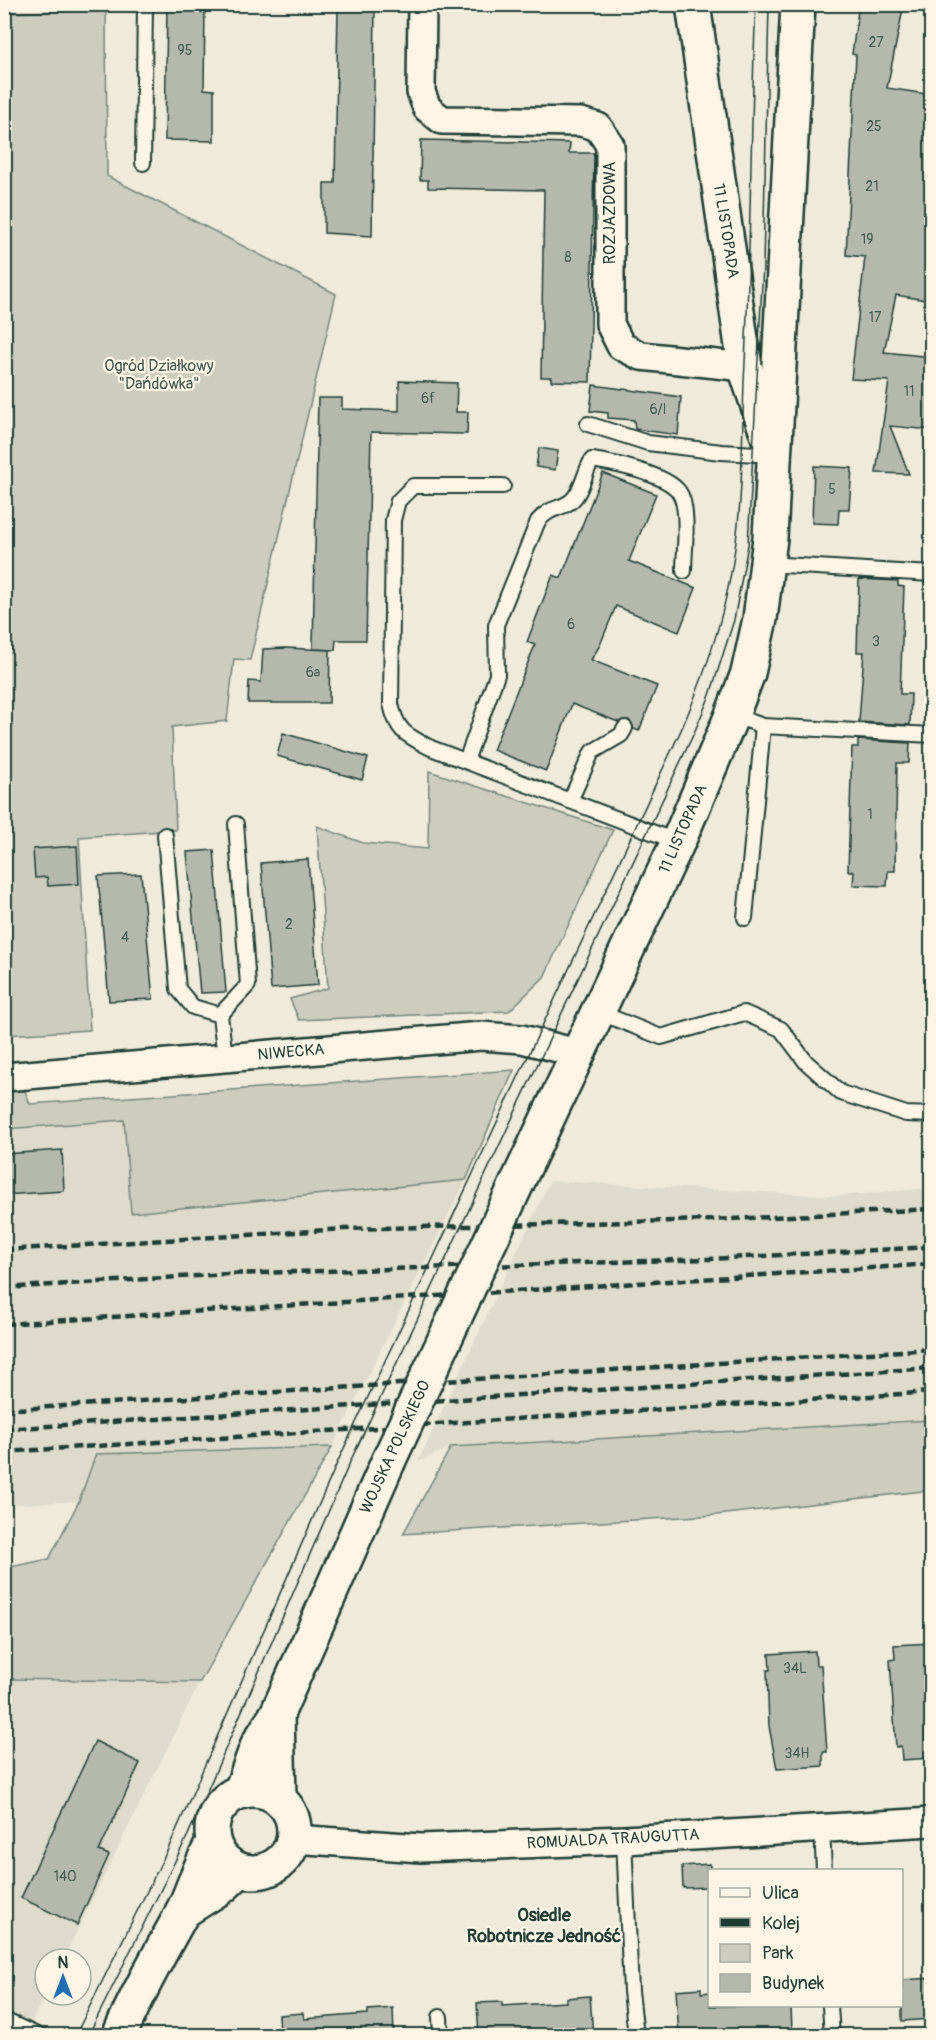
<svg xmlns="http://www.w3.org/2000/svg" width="936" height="2040" font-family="Pangolin,sans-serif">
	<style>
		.built { fill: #dedbcc }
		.green { fill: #cccdbf; stroke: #76857a; stroke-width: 1.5 }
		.building { fill: #b5b9ad; stroke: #1f3d34; stroke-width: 1.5 }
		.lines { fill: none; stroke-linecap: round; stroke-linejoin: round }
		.lane-casing { stroke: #1f3d34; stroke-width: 18 }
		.street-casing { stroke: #1f3d34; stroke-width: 32 }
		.secondary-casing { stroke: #1f3d34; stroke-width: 38 }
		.lane { stroke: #fcf5e5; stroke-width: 14 }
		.street { stroke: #fcf5e5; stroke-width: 27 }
		.secondary { stroke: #fcf5e5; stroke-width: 33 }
		.tram { stroke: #1f3d34; stroke-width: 1.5 }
		.rail { stroke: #1f3d34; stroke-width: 4.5; stroke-dasharray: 9 4.5; stroke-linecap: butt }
		.secondary-bridge-casing { stroke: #1f3d34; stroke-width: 38; stroke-linecap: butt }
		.secondary-bridge { stroke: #fcf5e5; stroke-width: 33 }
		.labels { text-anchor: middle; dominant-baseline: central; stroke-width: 4.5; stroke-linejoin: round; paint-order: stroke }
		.number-label { font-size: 14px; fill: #445c52 }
		.street-label { font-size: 16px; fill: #1f3d34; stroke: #fcf5e5 }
		.park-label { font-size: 16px; fill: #425a50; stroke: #fcf5e5 }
		.neighbourhood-label { font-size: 18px; font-weight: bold; fill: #1f3d34; stroke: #fcf5e5 }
	</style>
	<rect width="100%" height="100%" fill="#efeada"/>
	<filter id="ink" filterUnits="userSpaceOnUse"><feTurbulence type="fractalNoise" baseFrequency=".0167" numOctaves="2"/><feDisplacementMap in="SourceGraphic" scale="12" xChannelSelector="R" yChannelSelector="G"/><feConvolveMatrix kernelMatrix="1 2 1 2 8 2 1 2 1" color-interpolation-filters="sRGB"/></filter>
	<g filter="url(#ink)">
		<g class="built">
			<path d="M124,1120L131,1213L466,1180L332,1447L97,1454L79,1501L5,1505V1129Z"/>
			<path d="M550,1181L837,1196L931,1188V1420L451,1447L418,1462Z"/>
			<path d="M5,1679L200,1682L63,1959H45V1995L25,2035L5,2036Z"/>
		</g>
		<g class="green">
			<path d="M106,10L107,176L336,294L250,660L234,659L227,721L172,727L176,830L79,837L90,1030L5,1035V13Z"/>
			<path d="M429,771L613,830L544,977L509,1011L299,1020L290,999L328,988L317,826L363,843L428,849Z"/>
			<path d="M514,1070L466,1180L131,1213L124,1120L5,1129V1092L25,1091L30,1104Z"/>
			<path d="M931,1420V1490L717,1515L403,1534L451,1447Z"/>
			<path d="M332,1447L200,1682L5,1679V1568L49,1559L79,1501L96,1454Z"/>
		</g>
		<g class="building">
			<path d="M167,4H205L204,89L214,90V141L165,140Z"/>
			<path d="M338,4H375L372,236L324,233V183H335Z"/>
			<path d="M859,4H904L887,88L932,95V301L896,295L884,352L932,357V430L890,426L909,474L876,473L889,381L851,379L865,257L846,255L856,55L852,54Z"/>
			<path d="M421,140L570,143L569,153H594L590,382L551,381V377H541L544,190L428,188V180H420Z"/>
			<path d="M399,381L457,383L456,412H468L467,434L371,432L366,640H336L335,650L313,649L318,398H342V409L399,411Z"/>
			<path d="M593,385L681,397L678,435L635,429L634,420L608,418V413L590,411Z"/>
			<path d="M539,448L558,451L555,470L536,467Z"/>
			<path d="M814,466L852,468L849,509H839L838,524L812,523Z"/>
			<path d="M603,473L656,494L629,561L696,588L679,632L616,606L600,645L591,660L657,686L639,731L634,729L629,720L618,722L572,704L546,771L493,750L535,645L527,642L536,618L553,575L561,578Z"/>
			<path d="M859,579L898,581V586L904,587L900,694H911L910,725L859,722L864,652H857Z"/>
			<path d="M285,648L330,650L329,703H248L249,681L261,682L263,649Z"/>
			<path d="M283,733L368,758L362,780L277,756Z"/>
			<path d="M858,740L910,743L909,763H897L895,871H888L887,886L853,885L854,871H848L852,747H858Z"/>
			<path d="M77,846L79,884L48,886L47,877L35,878L33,849Z"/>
			<path d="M214,850L226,992L200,993L187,852Z"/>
			<path d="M308,859L318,985L271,989L261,863Z"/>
			<path d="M141,874L153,999L109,1001L98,876Z"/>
			<path d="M62,1150L64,1191L4,1195V1154Z"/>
			<path d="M932,1643V1758L902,1760L901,1746L896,1747L890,1660L895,1659L894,1645Z"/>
			<path d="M815,1651L816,1665H821L826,1738L827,1752H823V1766L777,1769L769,1726L767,1670H770L769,1654Z"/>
			<path d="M95,1741L140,1763L99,1851L109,1855L77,1925L21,1898Z"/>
			<path d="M710,1864V1887L683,1888L682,1866Z"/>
			<path d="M932,1978V2019L902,2021V1980Z"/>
			<path d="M701,1988V1993L710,1992V2006H791L792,2032L767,2034V2031L679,2036L676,1990Z"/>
			<path d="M590,1996L593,2036H479L477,2003L502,2002V2006L566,2002V1998Z"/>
			<path d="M393,2008L394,2036H280L279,2015L303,2013L304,2019L368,2014V2010Z"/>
		</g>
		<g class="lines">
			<g class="lane-casing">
				<g id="lane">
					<path d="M143,163L145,4"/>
					<path d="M588,424L648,443L721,452L775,455"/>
					<path d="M503,486H413L398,501L393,520L391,704C397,732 406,735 431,748L678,842"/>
					<path d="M767,564L932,574"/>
					<path d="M732,715L763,726L932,735"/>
					<path d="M466,761L497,675L496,625L538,521C551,506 557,511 570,502C582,493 584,473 592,460C612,463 667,474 679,492C690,508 684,552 684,571"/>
					<path d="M570,801L592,752L621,735L625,728"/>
					<path d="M165,835L178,989L193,1007L220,1015"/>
					<path d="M745,918L763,726"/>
					<path d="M598,1012L661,1037L744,1013L781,1029L806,1062L841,1093L906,1114L932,1115"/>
					<path d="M225,1058L220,1015L248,985L236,824"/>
					<path d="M822,1828L824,1870"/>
					<path d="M624,1840L631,1991L636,2036"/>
					<path d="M830,2006L832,2036"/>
					<path d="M440,2017L441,2036"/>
					<path d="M4,2020L39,2036"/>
				</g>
			</g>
			<g class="street-casing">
				<g id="street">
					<path d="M422,4L421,92L427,108L442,120L581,122L598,127L610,145V324L621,346L641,356L745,367"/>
					<path d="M4,1077L481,1036L522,1039L577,1053"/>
					<path d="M294,1839L421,1848L624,1840L932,1822"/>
				</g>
			</g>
			<g class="secondary-casing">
				<g id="secondary">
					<path d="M693,4L745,367L769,439"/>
					<path d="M518,1181L678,842L732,715L748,673L760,619L770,538L798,4"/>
					<path d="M277,1714L279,1799"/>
					<circle cx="253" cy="1831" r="41"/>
					<path d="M241,1791L258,1744L277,1714L388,1462"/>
					<path d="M182,1912L223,1886L240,1870"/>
					<path d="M119,2036C137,1994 159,1955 181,1915C193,1891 198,1868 213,1843"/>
				</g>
			</g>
			<use href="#lane" class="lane"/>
			<use href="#street" class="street"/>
			<use href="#secondary" class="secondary"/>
			<g class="tram">
				<path d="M75,2036L168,1849L338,1461L682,728C708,668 728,607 736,541C743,489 742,435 744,382C751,256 750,130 756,4"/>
				<path d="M88,2036L188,1835L350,1462L694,733L710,695L734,620L748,545L763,266L769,4"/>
			</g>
			<g class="rail">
				<path d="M4,1250L344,1229L711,1220L932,1209"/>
				<path d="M4,1288L228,1274L709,1259L932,1247"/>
				<path d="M4,1324L932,1264"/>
				<path d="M4,1410L932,1349"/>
				<path d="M4,1429L932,1368"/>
				<path d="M4,1452L932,1392"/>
			</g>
			<g class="secondary-bridge-casing">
				<path id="secondary-bridge" d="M388,1462L518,1181"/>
			</g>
			<use href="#secondary-bridge" class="secondary-bridge"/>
		</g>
	</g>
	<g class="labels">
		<g class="number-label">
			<text x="876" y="42">27</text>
			<text x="185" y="50">95</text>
			<text x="874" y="126">25</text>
			<text x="872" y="186">21</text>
			<text x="867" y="239">19</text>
			<text x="568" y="257">8</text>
			<text x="875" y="317">17</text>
			<text x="909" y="391">11</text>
			<text x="428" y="398">6f</text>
			<text x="658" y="409">6/I</text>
			<text x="832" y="489">5</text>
			<text x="571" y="624">6</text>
			<text x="876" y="641">3</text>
			<text x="313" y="672">6a</text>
			<text x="870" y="814">1</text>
			<text x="289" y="924">2</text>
			<text x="125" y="937">4</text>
			<text x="795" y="1668">34L</text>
			<text x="797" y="1753">34H</text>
			<text x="65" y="1876">140</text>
		</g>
		<g class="street-label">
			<text transform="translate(610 213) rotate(-90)">ROZJAZDOWA</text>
			<text transform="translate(726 231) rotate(81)">11 LISTOPADA</text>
			<text transform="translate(683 829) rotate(-66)">11 LISTOPADA</text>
			<text transform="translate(291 1052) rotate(-5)">NIWECKA</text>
			<text transform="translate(395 1447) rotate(-65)">WOJSKA POLSKIEGO</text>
			<text transform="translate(613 1839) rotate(-3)">ROMUALDA TRAUGUTTA</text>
		</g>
		<g class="park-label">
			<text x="159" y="366">Ogród Działkowy<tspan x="159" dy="18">"Dańdówka"</tspan></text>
		</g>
		<g class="neighbourhood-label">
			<text x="544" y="1915">Osiedle<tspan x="544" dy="21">Robotnicze Jedność</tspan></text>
		</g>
	</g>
	<rect width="936" height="2040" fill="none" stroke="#fcf5e5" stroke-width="24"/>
	<rect x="12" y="12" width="912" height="2016" fill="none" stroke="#1f3d34" stroke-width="2" filter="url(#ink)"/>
	<rect x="708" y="1869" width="195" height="138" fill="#fcf5e5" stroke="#a4ab9e" stroke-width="1.5"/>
	<rect x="720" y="1888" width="30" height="9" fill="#fcf5e5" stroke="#a4ab9e" stroke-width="1.5"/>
	<text x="762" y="1899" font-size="18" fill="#1f3d34">Ulica</text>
	<rect x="720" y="1918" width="30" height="9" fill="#1f3d34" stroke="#a4ab9e" stroke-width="1.5"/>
	<text x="762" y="1929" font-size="18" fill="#1f3d34">Kolej</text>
	<rect x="720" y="1944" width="30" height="18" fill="#cccdbf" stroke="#a4ab9e" stroke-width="1.5"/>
	<text x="762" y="1959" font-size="18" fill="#1f3d34">Park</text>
	<rect x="720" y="1974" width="30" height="18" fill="#b5b9ad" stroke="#a4ab9e" stroke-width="1.5"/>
	<text x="762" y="1989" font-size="18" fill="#1f3d34">Budynek</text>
	<g transform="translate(63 1977)"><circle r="28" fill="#fcf5e5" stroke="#a4ab9e" stroke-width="1.5"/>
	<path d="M0-4.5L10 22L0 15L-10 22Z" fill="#1f6fb2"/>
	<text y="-9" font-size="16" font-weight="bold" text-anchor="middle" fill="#1f3d34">N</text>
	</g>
</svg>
